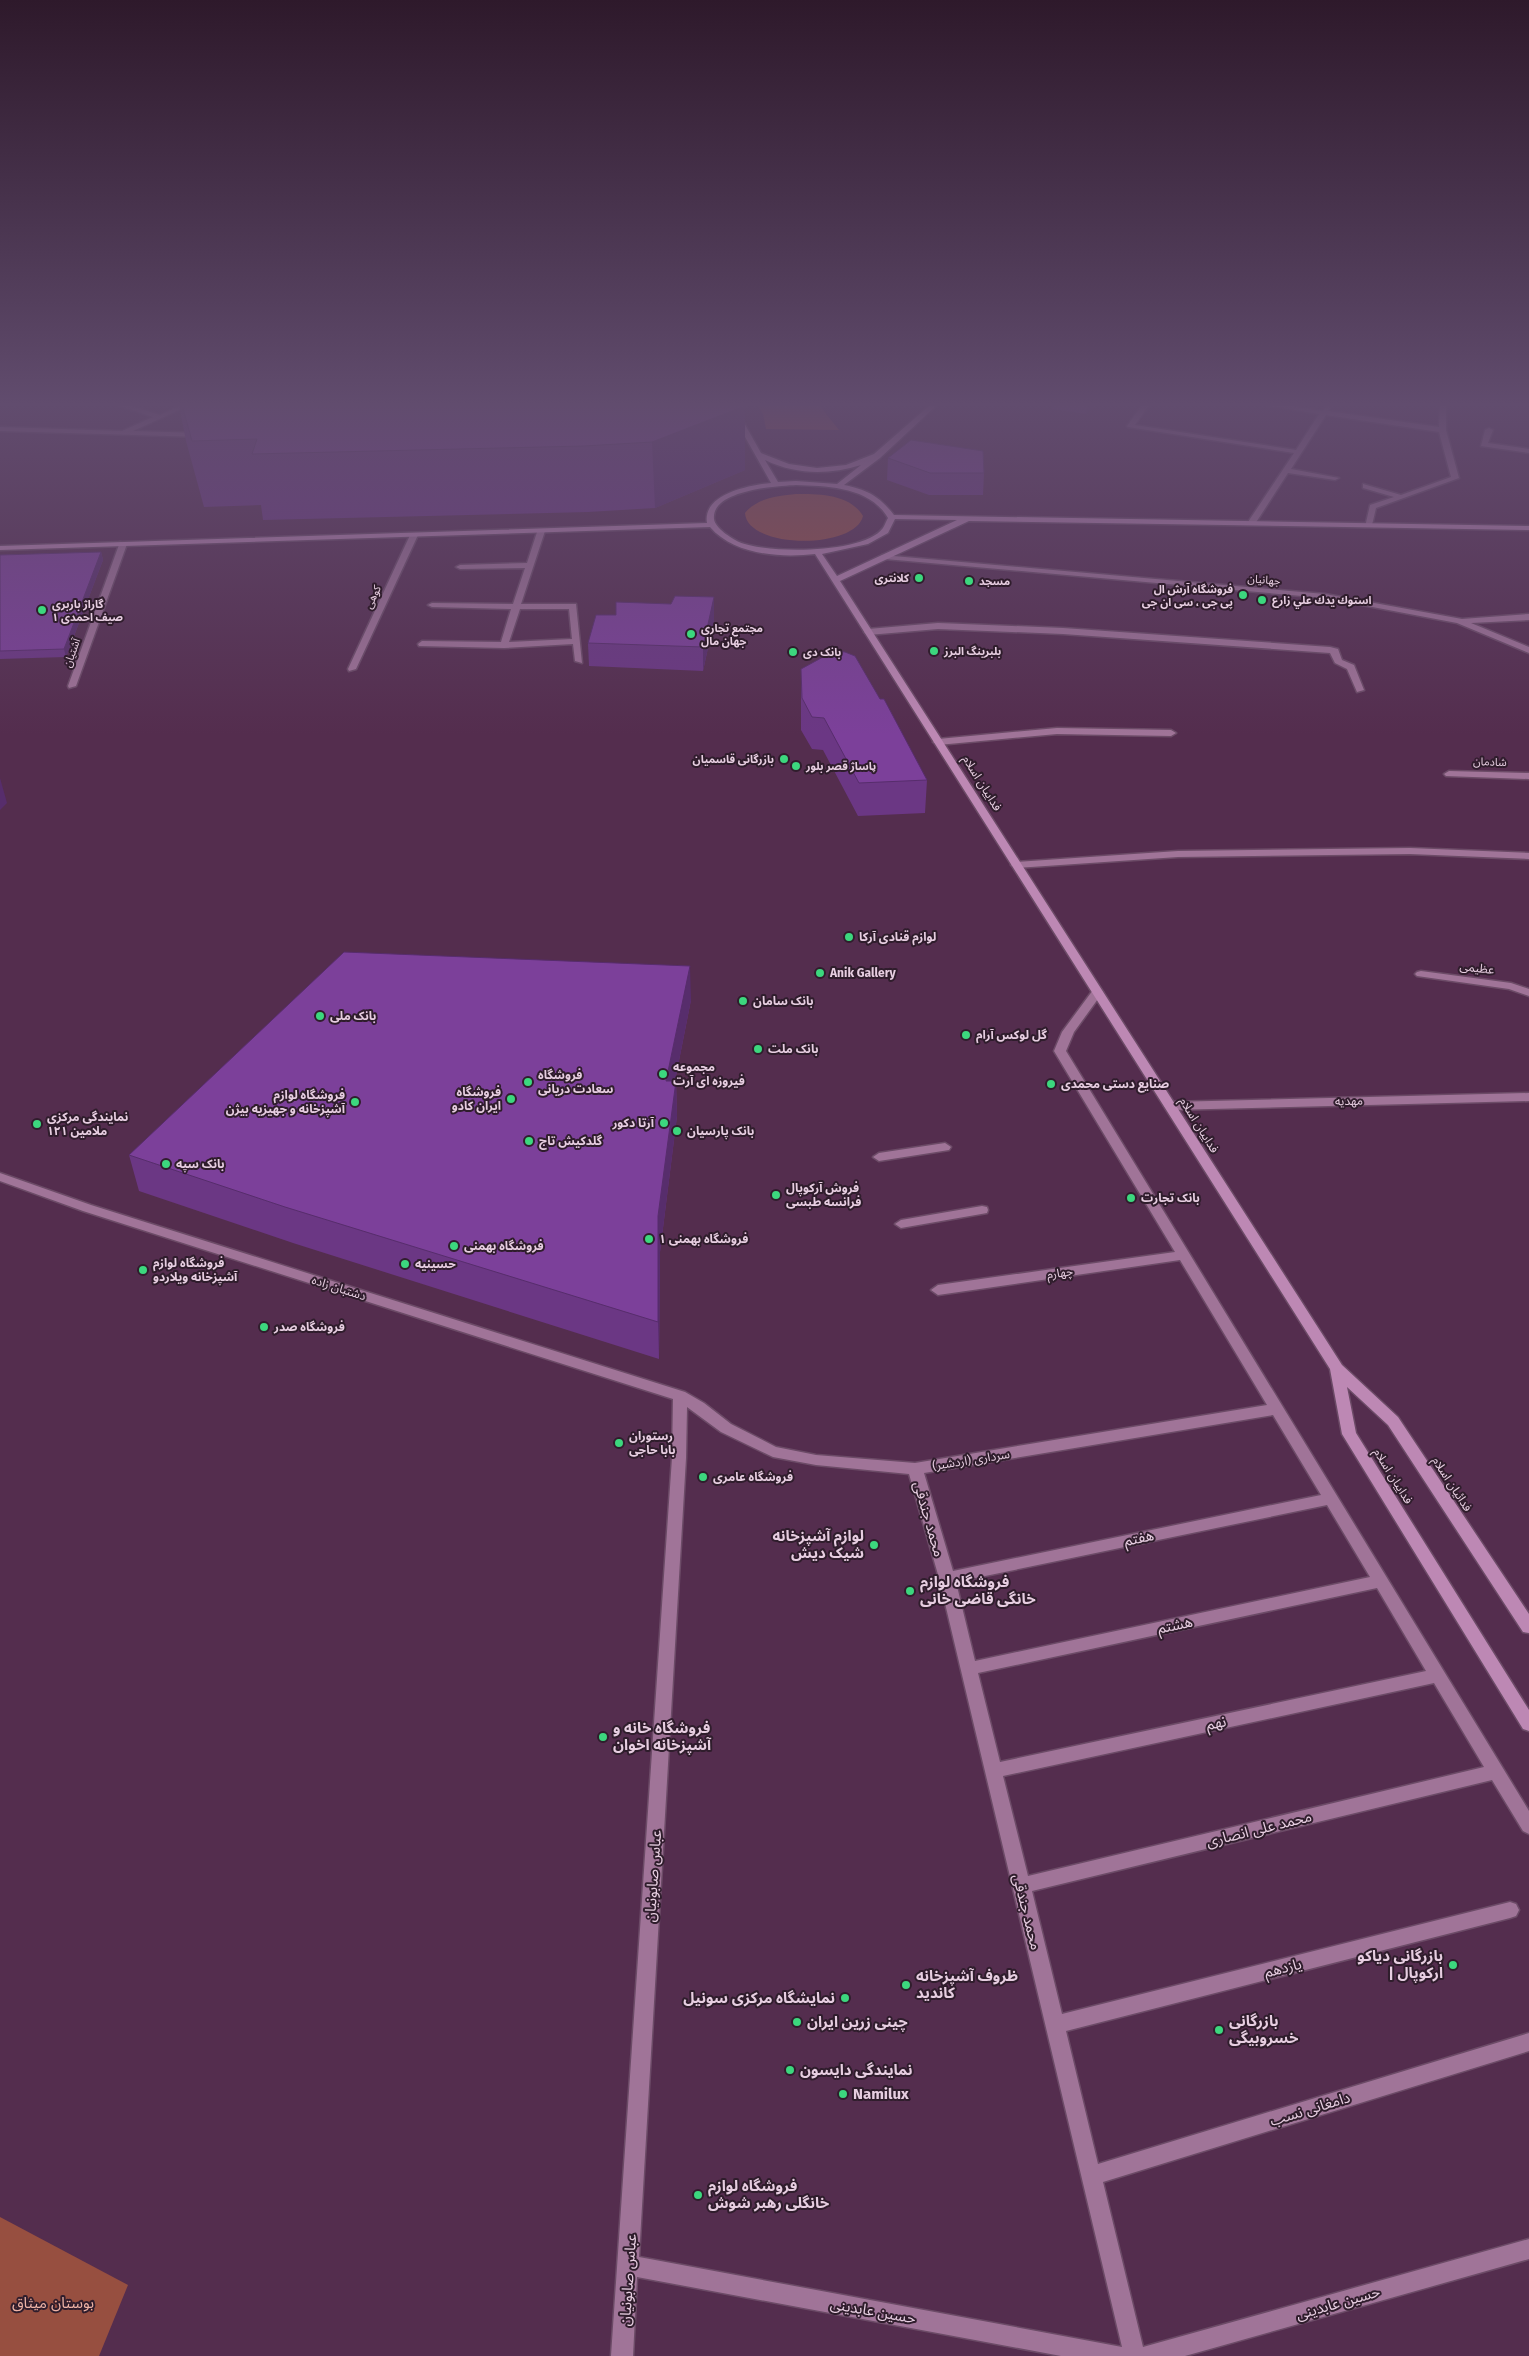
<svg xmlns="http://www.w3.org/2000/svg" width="1529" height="2356" font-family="'Fira Sans','Noto Sans Arabic',sans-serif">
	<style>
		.green { fill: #974f40 }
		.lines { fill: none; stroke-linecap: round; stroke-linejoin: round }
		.minor-casing { stroke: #6c4b67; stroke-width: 3 }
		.major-casing { stroke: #6c4b67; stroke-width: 3 }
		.minor { fill: #a07498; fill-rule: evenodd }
		.major { fill: #bd88b4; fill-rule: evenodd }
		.wall { fill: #6b3784 }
		.shaded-wall { fill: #572d6c }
		.building { fill: #7c409a; stroke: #572d6c }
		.poi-dot { fill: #3cd77e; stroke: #2f1d2c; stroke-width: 2 }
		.labels { text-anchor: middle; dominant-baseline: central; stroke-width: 4; stroke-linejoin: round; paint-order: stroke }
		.far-poi-label { font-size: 11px; font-weight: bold; fill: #e7cee1; stroke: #2f1d2c; text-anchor: start }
		.far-street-label { font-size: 11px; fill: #e7cee1; stroke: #2f1d2c }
		.street-label { font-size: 12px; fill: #e7cee1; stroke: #2f1d2c }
		.poi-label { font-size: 12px; font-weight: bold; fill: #e7cee1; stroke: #2f1d2c; text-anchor: start }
		.near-street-label { font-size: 15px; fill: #e7cee1; stroke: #2f1d2c }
		.near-poi-label { font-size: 15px; font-weight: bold; fill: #e7cee1; stroke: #2f1d2c; text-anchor: start }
		.near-park-label { font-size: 15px; fill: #eeb3a6; stroke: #2f1d2c }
	</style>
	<rect width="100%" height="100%" fill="#542d4e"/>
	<g class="green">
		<path d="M757,405H819L839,430L766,429L763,414Z"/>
		<path d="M796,494C819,494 850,494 863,516C855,550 747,549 745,513C757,498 777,496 796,494Z"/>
		<path d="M0,2217L128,2285L99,2356H0Z"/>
	</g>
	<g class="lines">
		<g class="minor-casing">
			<g id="minor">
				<path d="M117,405H128L160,415L181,405H190L133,431L202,433L206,435L202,437L0,431V427L122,431L153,417Z"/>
				<path d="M1142,405H1149L1135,425L1296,450L1319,414L1266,405H1285L1322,411L1327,406L1330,408L1328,411L1439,427L1440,405H1446V430L1459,478L1376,508L1372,525L1365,527L1370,505L1394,497L1363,488V484L1401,495L1451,477L1439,432L1326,415L1291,469L1339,478L1335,480L1288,473L1255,524H1252L1248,522L1294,453L1128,427L1127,426Z"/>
				<path d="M1489,428L1493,430L1488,443L1529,449V453L1481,446L1485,430Z"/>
				<path d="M538,529L545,531L521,604H576L582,663L575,661L573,644L504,648L419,646L418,644L422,641L501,642L511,609L432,607L428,605L432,603L513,604L525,568L460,569L456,567L460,565L527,563ZM520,609H569L572,639L509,642Z"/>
				<path d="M411,533L418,535L356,669L349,671L348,669Z"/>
				<path d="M120,542L127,544L76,686L69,688L68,686Z"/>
				<path d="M882,555L1325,594L1462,619L1529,614V620L1471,623L1529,647V653L1457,623L1325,598L885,559L881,557Z"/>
				<path d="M938,623L1063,628L1330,647L1338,649L1342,660L1354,665L1364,690L1357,692L1347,669L1335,663L1330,653L1063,634L938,629L868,635L864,632L868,629Z"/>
				<path d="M1057,728L1171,730L1176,733L1171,736L1057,734L938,745L933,742L938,739Z"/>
				<path d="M1449,771L1529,773V779L1446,776L1444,774Z"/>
				<path d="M1410,848L1529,853V859L1410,854L1178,857L1016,868L1011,865L1016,862L1178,851Z"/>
				<path d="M1421,971L1511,983L1529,989V996L1509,989L1417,976L1415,974L1417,972Z"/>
				<path d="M1097,989L1103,992L1074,1032L1066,1051L1529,1811V1834L1523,1831L1492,1780L1032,1891L1062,2014L1510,1902L1516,1904L1519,1910L1516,1916L1510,1918L1066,2031L1098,2164L1529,2033V2051L1103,2182L1143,2347L1529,2239V2259L1185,2356H1061L637,2277L633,2356H611L672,1458L673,1399L83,1211L0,1181V1173L91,1205L685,1392L704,1403L731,1424L776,1447L816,1455L915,1463L1267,1405L1180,1260L938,1295L931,1290L938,1285L1175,1252L1054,1051L1062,1032L1093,990ZM687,1407L721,1432L773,1457L816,1465L909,1474L939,1578L1122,2347L639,2257L686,1458ZM1273,1415L1321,1495L953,1571L924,1473ZM1327,1505L1370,1577L975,1661L956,1582ZM1377,1588L1426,1671L1000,1762L978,1673ZM1434,1683L1484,1767L1028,1876L1003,1776Z"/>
				<path d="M1529,1093V1101L1170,1110L1164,1106L1170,1102Z"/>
				<path d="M945,1143L951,1147L949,1150L879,1161L873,1157L879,1153Z"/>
				<path d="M982,1206L987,1207L988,1210L987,1213L901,1228L895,1224L901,1220Z"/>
			</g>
		</g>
		<g class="major-casing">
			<path id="major" d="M727,405H734L761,453L789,464L817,468L846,465L874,454L930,405H937L880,458L844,485C868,490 879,496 894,515L1529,526V530L969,521L840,581L1342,1365L1398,1417L1529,1614V1633L1523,1632L1388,1425L1347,1387L1356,1433L1529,1710V1731L1523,1729L1342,1434L1330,1369L815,554C781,558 734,555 710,527L0,550V546L707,523C702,494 750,485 771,483ZM765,460C796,475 829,475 861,465L837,484L796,481L778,482ZM796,485C828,486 870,487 888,518C886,521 885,525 883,528C864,554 767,554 739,542C731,538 715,528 714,519C711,490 777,486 796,485ZM895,519L957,520L837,576L822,554L868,544L888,533Z"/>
		</g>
		<use href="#minor" class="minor"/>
		<use href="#major" class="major"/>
	</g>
	<g class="wall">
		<path d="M179,405H745V470L655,508L588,512L263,520L261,505L204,507L186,441Z"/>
		<path d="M1052,405H1095L1086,414L1052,409Z"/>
		<path d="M888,458L984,473L983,495H929L887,480Z"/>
		<path d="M101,552L103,560L66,657L0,659V555Z"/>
		<path d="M714,620L703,671L589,666L588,643Z"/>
		<path d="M801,669L927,780L925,813L858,816L823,750L812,749L801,730Z"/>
		<path d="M691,1000L675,1081H676L677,1116L660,1252L659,1359L293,1243L139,1191L129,1155Z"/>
	</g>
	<g class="shaded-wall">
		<path d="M1087,405H1095L1086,414Z"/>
		<path d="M745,406V470L655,508L652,442Z"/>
		<path d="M101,552L103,560L66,657L64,649Z"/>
		<path d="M714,597V620L703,671V647Z"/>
		<path d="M0,778L7,803L0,810Z"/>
		<path d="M690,966L691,1000L668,1116L666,1081Z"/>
		<path d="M676,1081L677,1116L660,1252L659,1359L658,1322V1216Z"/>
	</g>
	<g class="building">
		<path d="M182,405H745V406L652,442L584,446L252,454L257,439L192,441Z"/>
		<path d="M911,440L983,451L984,473H930L888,458Z"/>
		<path d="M101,552L64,649L0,651V555Z"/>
		<path d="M675,596L714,597L703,647L588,643L596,615H616V602L671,604Z"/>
		<path d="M834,651L845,652L855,656L880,699H884L927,780L859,783L824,718L812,717L802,698L801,669Z"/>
		<path d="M344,952L690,966L666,1081H676L658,1216V1322L285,1207L129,1155Z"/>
	</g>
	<linearGradient id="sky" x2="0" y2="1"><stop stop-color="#2e192b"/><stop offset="0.55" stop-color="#614c6e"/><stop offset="1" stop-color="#614c6e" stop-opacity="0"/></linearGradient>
	<rect width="1529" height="735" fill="url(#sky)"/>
	<g class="poi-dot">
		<circle cx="919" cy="578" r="5"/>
		<circle cx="969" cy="581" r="5"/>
		<circle cx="1243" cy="595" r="5"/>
		<circle cx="1262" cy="600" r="5"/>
		<circle cx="42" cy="610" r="5"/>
		<circle cx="691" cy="634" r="5"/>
		<circle cx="934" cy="651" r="5"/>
		<circle cx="793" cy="652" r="5"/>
		<circle cx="784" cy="759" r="5"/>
		<circle cx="796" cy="766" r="5"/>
		<circle cx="849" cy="937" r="5"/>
		<circle cx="820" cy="973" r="5"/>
		<circle cx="743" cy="1001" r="5"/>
		<circle cx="320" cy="1016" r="5"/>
		<circle cx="966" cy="1035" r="5"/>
		<circle cx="758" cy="1049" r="5"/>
		<circle cx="663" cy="1074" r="5"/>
		<circle cx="528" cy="1082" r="5"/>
		<circle cx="1051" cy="1084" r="5"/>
		<circle cx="511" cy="1099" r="5"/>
		<circle cx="355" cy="1102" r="5"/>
		<circle cx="664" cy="1123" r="5"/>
		<circle cx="37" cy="1124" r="5"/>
		<circle cx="677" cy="1131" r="5"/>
		<circle cx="529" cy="1141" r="5"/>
		<circle cx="166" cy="1164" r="5"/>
		<circle cx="776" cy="1195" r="5"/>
		<circle cx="1131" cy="1198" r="5"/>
		<circle cx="649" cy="1239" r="5"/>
		<circle cx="454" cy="1246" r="5"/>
		<circle cx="405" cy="1264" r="5"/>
		<circle cx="143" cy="1270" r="5"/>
		<circle cx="264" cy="1327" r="5"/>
		<circle cx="619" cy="1443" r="5"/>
		<circle cx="703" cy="1477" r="5"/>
		<circle cx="874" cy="1545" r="5"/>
		<circle cx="910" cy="1591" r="5"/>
		<circle cx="603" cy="1737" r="5"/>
		<circle cx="1453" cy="1965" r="5"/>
		<circle cx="906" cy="1985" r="5"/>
		<circle cx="845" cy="1998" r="5"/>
		<circle cx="797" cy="2022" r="5"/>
		<circle cx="1219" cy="2030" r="5"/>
		<circle cx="790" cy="2070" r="5"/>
		<circle cx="843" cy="2094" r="5"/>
		<circle cx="698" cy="2195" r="5"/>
	</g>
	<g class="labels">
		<g class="far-poi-label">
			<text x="909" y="578" text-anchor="end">کلانتری</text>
			<text x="979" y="581">مسجد</text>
			<text x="1233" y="589" text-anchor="end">فروشگاه آرش ال<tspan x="1233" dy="13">پی جی ، سی ان جی</tspan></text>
			<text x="1272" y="600">استوك يدك علي زارع</text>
			<text x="52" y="604">گاراژ باربری<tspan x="52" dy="13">صیف احمدی ۱</tspan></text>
			<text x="701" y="628">مجتمع تجاری<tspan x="701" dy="13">جهان مال</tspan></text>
			<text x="944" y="651">بلبرینگ البرز</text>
			<text x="803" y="652">بانک دی</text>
			<text x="774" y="759" text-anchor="end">بازرگانی قاسمیان</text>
			<text x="806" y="766">پاساژ قصر بلور</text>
		</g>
		<g class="far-street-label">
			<text transform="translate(1264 580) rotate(5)">جهانیان</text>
			<text transform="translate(373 597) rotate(-65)">کوهی</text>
			<text transform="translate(72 653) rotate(-70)">آشتیان</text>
			<text transform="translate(1490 762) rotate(2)">شادمان</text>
		</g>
		<g class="street-label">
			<text transform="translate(982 783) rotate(58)">فداییان اسلام</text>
			<text transform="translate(1477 968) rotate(7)">عظیمی</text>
			<text transform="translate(1349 1101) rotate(-1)">مهدیه</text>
			<text transform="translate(1199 1125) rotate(58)">فداییان اسلام</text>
			<text transform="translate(1060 1273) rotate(-8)">چهارم</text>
			<text transform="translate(339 1288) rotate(18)">دشتبان زاده</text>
			<text transform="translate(971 1460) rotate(-9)">سرداری (اردشیر)</text>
			<text transform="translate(1393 1476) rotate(58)">فداییان اسلام</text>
			<text transform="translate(1452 1484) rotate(57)">فدائیان اسلام</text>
		</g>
		<g class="poi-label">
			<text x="859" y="937">لوازم قنادی آرکا</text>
			<text x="830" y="973">Anik Gallery</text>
			<text x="753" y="1001">بانک سامان</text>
			<text x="330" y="1016">بانک ملی</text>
			<text x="976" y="1035">گل لوکس آرام</text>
			<text x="768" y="1049">بانک ملت</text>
			<text x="673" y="1067">مجموعه<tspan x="673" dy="14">فیروزه ای آرت</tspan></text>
			<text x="538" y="1075">فروشگاه<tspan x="538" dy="14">سعادت دریانی</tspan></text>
			<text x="1061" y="1084">صنایع دستی محمدی</text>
			<text x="501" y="1092" text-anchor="end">فروشگاه<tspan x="501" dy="14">ایران کادو</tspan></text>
			<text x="345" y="1095" text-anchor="end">فروشگاه لوازم<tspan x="345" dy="14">آشپزخانه و جهیزیه بیژن</tspan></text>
			<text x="47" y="1117">نمایندگی مرکزی<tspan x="47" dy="14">ملامین ۱۲۱</tspan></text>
			<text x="654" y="1123" text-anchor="end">آرتا دکور</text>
			<text x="687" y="1131">بانک پارسیان</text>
			<text x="539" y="1141">گلدکیش تاج</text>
			<text x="176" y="1164">بانک سپه</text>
			<text x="786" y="1188">فروش آرکوپال<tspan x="786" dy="14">فرانسه طبسی</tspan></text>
			<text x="1141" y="1198">بانک تجارت</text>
			<text x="659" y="1239">فروشگاه بهمنی ۱</text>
			<text x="464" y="1246">فروشگاه بهمنی</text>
			<text x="153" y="1263">فروشگاه لوازم<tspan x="153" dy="14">آشپزخانه ویلاردو</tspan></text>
			<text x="415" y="1264">حسینیه</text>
			<text x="274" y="1327">فروشگاه صدر</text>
			<text x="629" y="1436">رستوران<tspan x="629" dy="14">بابا حاجی</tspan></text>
			<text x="713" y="1477">فروشگاه عامری</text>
		</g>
		<g class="near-street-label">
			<text transform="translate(929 1519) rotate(74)">محمد جندقی</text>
			<text transform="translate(1139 1538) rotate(-12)">هفتم</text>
			<text transform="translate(1175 1625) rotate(-12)">هشتم</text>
			<text transform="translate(1216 1723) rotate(-12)">نهم</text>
			<text transform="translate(1259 1829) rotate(-14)">محمد علی انصاری</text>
			<text transform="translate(653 1876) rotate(-86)">عباس صابونیان</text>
			<text transform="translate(1027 1912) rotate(76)">محمد جندقی</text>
			<text transform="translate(1283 1968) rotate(-14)">یازدهم</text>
			<text transform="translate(1310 2109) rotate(-17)">دامغانی نسب</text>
			<text transform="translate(628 2280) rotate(-86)">عباس صابونیان</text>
			<text transform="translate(1338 2303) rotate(-16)">حسین عابدینی</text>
			<text transform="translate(873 2311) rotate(10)">حسین عابدینی</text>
		</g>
		<g class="near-poi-label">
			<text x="864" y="1536" text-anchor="end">لوازم آشپزخانه<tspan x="864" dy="17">شیک دیش</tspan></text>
			<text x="920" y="1582">فروشگاه لوازم<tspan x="920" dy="17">خانگی قاضی خانی</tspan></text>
			<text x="613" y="1728">فروشگاه خانه و<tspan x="613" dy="17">آشپزخانه اخوان</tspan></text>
			<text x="1443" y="1956" text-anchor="end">بازرگانی دیاکو<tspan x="1443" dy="17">| ارکوپال</tspan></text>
			<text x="916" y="1976">ظروف آشپزخانه<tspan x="916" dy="17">كانديد</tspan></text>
			<text x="835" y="1998" text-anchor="end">نمایشگاه مرکزی سونیل</text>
			<text x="1229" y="2021">بازرگانی<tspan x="1229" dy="17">خسروبیگی</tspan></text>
			<text x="807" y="2022">چینی زرین ایران</text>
			<text x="800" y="2070">نمایندگی دایسون</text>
			<text x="853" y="2094">Namilux</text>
			<text x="708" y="2186">فروشگاه لوازم<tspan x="708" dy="17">خانگلی رهبر شوش</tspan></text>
		</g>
		<g class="near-park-label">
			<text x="53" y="2303">بوستان میثاق</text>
		</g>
	</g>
</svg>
